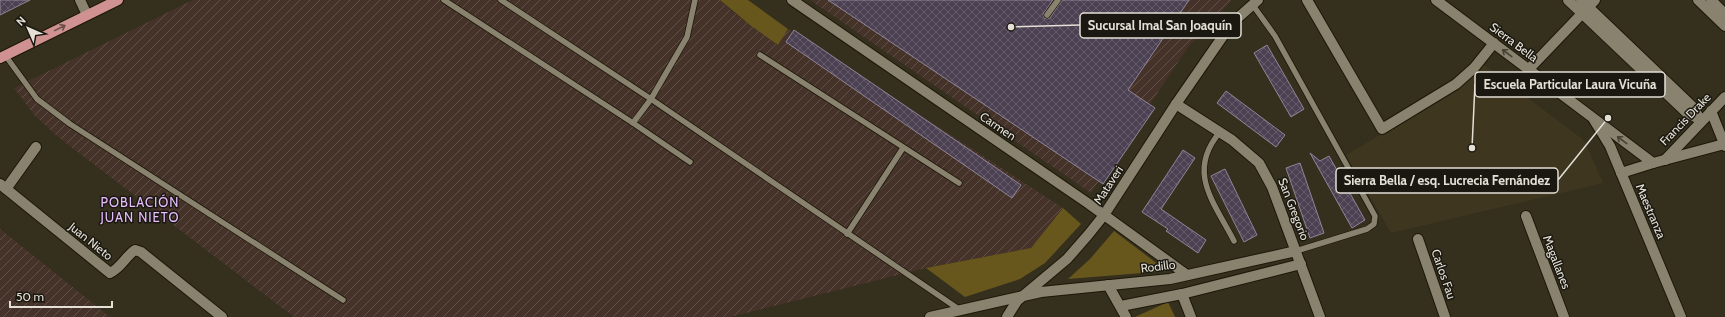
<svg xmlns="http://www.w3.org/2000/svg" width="1725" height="317" font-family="Cabin,sans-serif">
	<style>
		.built { fill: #3e361e }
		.industrial { fill: url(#industrial-furrows) }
		.grass { fill: #68571c }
		.building { fill: url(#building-cross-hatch); stroke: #908598 }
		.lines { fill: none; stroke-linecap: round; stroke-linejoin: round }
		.service-casing { stroke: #1c1707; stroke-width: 7 }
		.minor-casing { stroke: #1c1707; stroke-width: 12 }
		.tertiary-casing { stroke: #1c1707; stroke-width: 12 }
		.primary-casing { stroke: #1c1707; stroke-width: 12 }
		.service { stroke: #88826f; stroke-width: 5.5 }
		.minor { stroke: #88826f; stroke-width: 10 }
		.tertiary { stroke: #88826f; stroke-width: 10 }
		.primary { stroke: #cf9291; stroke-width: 10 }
		.oneway { stroke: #6b4f4a }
		.oneway2 { stroke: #464236 }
		.labels { text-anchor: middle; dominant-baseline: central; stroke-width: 3; stroke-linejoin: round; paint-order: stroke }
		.street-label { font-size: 12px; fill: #e4e0d6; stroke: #1a1810 }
		.neighbourhood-label { font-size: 13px; letter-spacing: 1px; fill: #e8bdff; stroke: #1a1810 }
		.leader { fill: none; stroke: #e4e0d6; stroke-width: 1.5 }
		.callout-dot { fill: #e4e0d6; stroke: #1a1810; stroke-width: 1.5 }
		.callout { fill: #1a1810; stroke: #e4e0d6; stroke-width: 1.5 }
		.callout-label { font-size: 13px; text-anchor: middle; font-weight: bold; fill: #e4e0d6 }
	</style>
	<defs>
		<pattern id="industrial-furrows" width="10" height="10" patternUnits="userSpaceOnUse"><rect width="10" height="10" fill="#45332a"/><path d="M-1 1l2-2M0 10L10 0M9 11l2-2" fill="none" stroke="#605048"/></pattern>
		<pattern id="building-cross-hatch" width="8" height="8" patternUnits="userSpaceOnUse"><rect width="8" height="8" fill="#4b4152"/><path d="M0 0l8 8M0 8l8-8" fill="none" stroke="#655c6a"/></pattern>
	</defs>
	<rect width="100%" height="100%" fill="#352f1e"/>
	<path class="built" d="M1483,64L1581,138L1585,142L1603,183L1391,233L1346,155L1467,83Z"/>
	<g class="industrial">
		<path d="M193,0H720L734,13L778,45L788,29L1063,208L1031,248L926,268L730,317H294L58,137L35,116L14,88Z"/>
		<path d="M810,0H1232L1188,47L1091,193Z"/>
		<path d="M0,229L110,317H0Z"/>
	</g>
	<g class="grass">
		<path d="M720,0H748L788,29L778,45L750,25Z"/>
		<path d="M1063,208L1081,224L1045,263L1020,279L965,297L926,268L1031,248Z"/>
		<path d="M1114,231L1167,271L1068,279L1090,259Z"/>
		<path d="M1168,302L1175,317H1135Z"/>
	</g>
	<g class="building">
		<path d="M0,0H30L0,15Z"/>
		<path d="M828,0H1053L1043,14L1044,18L1047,19L1050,18L1062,0H1189L1128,90L1155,108L1103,184Z"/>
		<path d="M794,30L1021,185L1012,198L786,42Z"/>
		<path d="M1267,45L1304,109L1291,117L1254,53Z"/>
		<path d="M1226,91L1285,135L1276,147L1217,103Z"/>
		<path d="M1183,150L1195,158L1161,209L1206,240L1198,253L1166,231L1168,229L1142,212Z"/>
		<path d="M1310,153L1320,161L1329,156L1365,220L1352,228Z"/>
		<path d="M1300,163L1324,233L1310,238L1286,168Z"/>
		<path d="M1225,169L1257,235L1244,242L1211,176Z"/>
	</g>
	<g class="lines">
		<g class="service-casing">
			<g id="service">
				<path d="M444,0L633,123L690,162"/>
				<path d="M501,0L651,99L960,310"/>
				<path d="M1252,4L1275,36L1375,216L1374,224L1367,229L1296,251"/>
				<path d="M1047,15L1058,0"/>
				<path d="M5,55L37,99L70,124L343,300"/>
				<path d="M760,55L959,183"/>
				<path d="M633,123L651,99L687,37L695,0"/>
				<path d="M1220,132C1186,172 1214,202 1234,241"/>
				<path d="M847,234L903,148"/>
			</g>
		</g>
		<g class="minor-casing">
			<g id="minor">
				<path d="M792,0L1089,204L1187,275"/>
				<path d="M1307,0L1382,129L1456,84L1474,68L1494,43"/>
				<path d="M1568,0L1686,112L1701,120"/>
				<path d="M1581,0L1692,106L1700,119"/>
				<path d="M1698,0L1725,26"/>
				<path d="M1711,0L1725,14"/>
				<path d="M1528,70L1595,0"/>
				<path d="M1176,104L1232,140L1259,163L1272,187L1320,317"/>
				<path d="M1594,120L1610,146L1681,317"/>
				<path d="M1621,173L1653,163"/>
				<path d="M0,184L110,273C121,268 125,257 135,250L141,252L222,317"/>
				<path d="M6,189L36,147"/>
				<path d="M1526,216L1564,317"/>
				<path d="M1418,239L1445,317"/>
				<path d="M1108,285L1126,317"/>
				<path d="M1182,294L1191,317"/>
				<path d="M1121,306L1182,294L1301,264"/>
				<path d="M930,317L1041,292L1170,279L1296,251"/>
				<path d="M1007,317L1017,301L1067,259L1088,235L1104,215L1176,104L1232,23L1258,0"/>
			</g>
		</g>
		<g class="tertiary-casing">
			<g id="tertiary">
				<path d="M80,0L87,15"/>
				<path d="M1436,0L1653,163L1724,144"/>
				<path d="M1711,111L1725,146"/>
				<path d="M1665,160L1725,97"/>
			</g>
		</g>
		<g class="primary-casing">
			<path id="primary" d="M0,58L118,0"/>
		</g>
		<use href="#service" class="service"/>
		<use href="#minor" class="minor"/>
		<use href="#tertiary" class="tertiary"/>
		<use href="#primary" class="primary"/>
	</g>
	<defs><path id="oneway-shaft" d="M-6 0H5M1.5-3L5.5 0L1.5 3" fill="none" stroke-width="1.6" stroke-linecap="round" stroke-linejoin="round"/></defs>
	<use class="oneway" href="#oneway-shaft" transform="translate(60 28) rotate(-26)"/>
	<g class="oneway2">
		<use href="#oneway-shaft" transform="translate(1507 53) rotate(-143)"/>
		<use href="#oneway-shaft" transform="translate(1622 140) rotate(-143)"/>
	</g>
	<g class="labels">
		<g class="street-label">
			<text transform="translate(1514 42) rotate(37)">Sierra Bella</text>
			<text transform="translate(1685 119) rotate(-46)">Francis Drake</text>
			<text transform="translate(998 126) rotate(34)">Carmen</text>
			<text transform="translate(1108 185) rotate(-57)">Mataveri</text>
			<text transform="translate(1294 209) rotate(69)">San Gregorio</text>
			<text transform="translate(1651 211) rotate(67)">Maestranza</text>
			<text transform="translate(91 241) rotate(39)">Juan Nieto</text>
			<text transform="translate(1557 262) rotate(69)">Magallanes</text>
			<text transform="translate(1158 266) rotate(-7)">Rodillo</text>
			<text transform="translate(1444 274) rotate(71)">Carlos Fau</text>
		</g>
		<g class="neighbourhood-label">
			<text x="140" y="202">POBLACIÓN<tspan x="140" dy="15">JUAN NIETO</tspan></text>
		</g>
	</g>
	<path class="leader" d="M1011 27L1080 25M1472 148L1475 84M1608 118L1558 180"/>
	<g class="callout-dot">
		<circle cx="1011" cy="27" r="4"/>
		<circle cx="1472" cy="148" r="4"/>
		<circle cx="1608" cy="118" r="4"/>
	</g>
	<g class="callout">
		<rect x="1080" y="13" width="161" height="25" rx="4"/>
		<rect x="1475" y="72" width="190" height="25" rx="4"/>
		<rect x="1336" y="168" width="222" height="25" rx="4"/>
	</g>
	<g class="callout-label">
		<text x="1160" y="30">Sucursal Imal San Joaquín</text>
		<text x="1570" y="89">Escuela Particular Laura Vicuña</text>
		<text x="1447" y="185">Sierra Bella / esq. Lucrecia Fernández</text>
	</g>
	<g transform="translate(28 28) rotate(315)" stroke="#1a1810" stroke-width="3" paint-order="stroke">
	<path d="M0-3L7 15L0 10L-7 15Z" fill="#e4e0d6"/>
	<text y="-6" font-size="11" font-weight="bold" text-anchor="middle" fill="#e4e0d6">N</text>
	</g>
	<path d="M10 301v6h102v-6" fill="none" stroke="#e4e0d6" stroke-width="2"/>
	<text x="16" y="301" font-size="12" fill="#e4e0d6" stroke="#1a1810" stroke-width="3" paint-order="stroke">50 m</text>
</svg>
